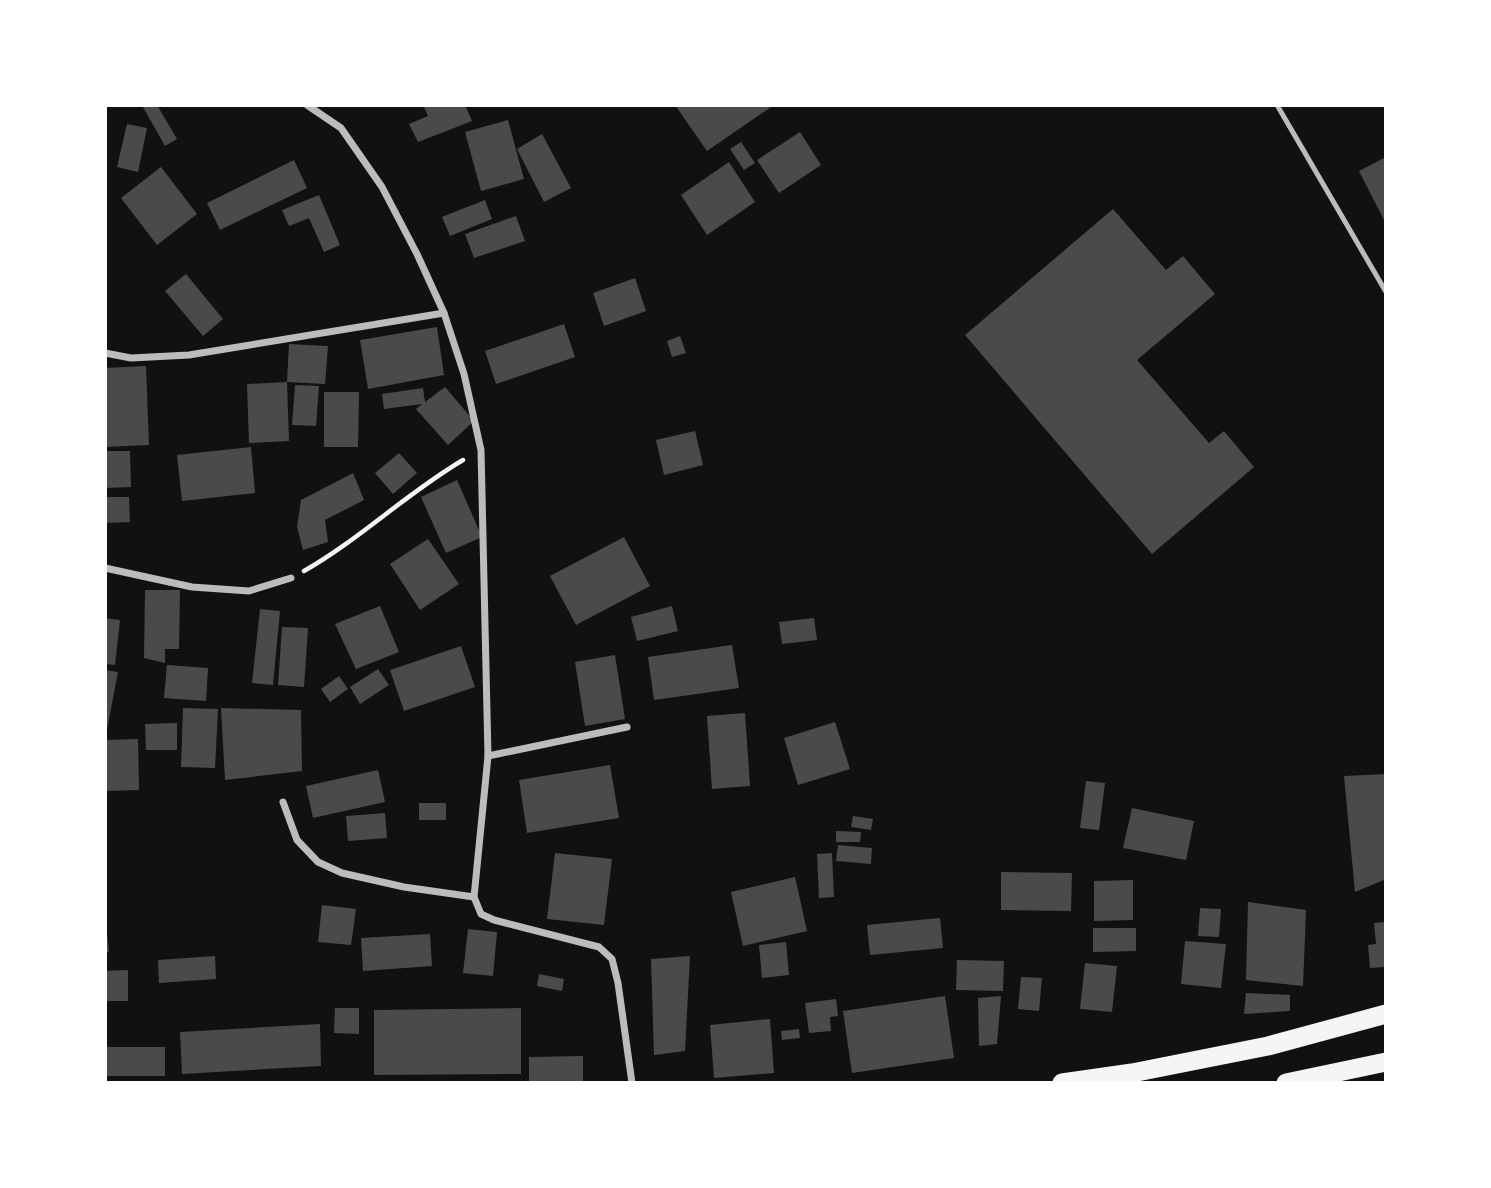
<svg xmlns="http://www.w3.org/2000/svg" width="1491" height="1188" font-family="'Libre Baskerville',serif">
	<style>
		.building { fill: #4a4a4a }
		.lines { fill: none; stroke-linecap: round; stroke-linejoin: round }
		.path { stroke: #f5f5f5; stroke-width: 4.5 }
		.service { stroke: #bcbcbc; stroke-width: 5 }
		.minor { stroke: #bcbcbc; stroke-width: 7 }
		.trunk { stroke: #f5f5f5; stroke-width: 19 }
	</style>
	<rect width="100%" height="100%" fill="#111"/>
	<g class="building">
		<path d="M147,105H157L177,139L165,146L143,107Z"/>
		<path d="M423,105H465L472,121L418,142L409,124L428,116Z"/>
		<path d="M675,105H774L707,151Z"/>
		<path d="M508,120L524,179L481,191L465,132Z"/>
		<path d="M127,124L147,128L138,172L117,167Z"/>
		<path d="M800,132L821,165L779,193L757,160Z"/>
		<path d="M542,134L571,188L544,202L517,149Z"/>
		<path d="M741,142L755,163L744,170L730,149Z"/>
		<path d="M1386,157V224L1359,171Z"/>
		<path d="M294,160L307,188L220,230L207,203Z"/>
		<path d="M729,162L755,202L707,235L681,195Z"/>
		<path d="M161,167L197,214L157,245L121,198Z"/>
		<path d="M319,195L340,245L324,252L309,218L289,226L282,210Z"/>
		<path d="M485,200L492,219L450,236L442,217Z"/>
		<path d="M1113,209L1166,270L1183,256L1215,294L1137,360L1209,443L1224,431L1254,467L1152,554L965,335Z"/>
		<path d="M516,216L525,241L474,258L465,234Z"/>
		<path d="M186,274L223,319L203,336L165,291Z"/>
		<path d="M635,278L646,311L604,326L593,293Z"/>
		<path d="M564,324L575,357L496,384L485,351Z"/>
		<path d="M437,327L444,375L368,389L360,340Z"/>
		<path d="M680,336L686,353L672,357L667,341Z"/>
		<path d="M289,344L328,346L325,384L287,382Z"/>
		<path d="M146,366L149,445L105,447V368Z"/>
		<path d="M287,382L289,441L249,443L247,384Z"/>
		<path d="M295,385L319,386L316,426L292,425Z"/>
		<path d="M445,387L474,421L448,445L416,409L422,404L384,409L382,394L423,388L425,402Z"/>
		<path d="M324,392H359L358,447H324Z"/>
		<path d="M695,431L703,465L664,475L656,440Z"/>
		<path d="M251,447L255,493L182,501L177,455Z"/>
		<path d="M105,451H130L131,487L105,488Z"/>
		<path d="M399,453L417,473L393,494L375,473Z"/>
		<path d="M353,473L364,500L325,520L328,542L303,550L297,527L301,500Z"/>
		<path d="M457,480L482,537L446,553L421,497Z"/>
		<path d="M105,497H129L130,522L105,523Z"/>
		<path d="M624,537L650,586L576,625L550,576Z"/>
		<path d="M428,539L459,584L420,610L390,564Z"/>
		<path d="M145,590H180L179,649H165V663L144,658Z"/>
		<path d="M380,606L399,652L356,669L335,624Z"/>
		<path d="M672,606L678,631L637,641L631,617Z"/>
		<path d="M260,609L280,611L273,685L252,683Z"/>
		<path d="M105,618L120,620L115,665L105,664Z"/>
		<path d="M814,618L817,640L782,644L779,622Z"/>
		<path d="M282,627L308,628L304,687L278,685Z"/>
		<path d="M732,645L739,688L654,700L648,657Z"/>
		<path d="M461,646L475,687L404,711L390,670Z"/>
		<path d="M615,655L625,719L585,726L575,662Z"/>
		<path d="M167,665L208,668L206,701L164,698Z"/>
		<path d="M378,669L389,685L360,704L350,687Z"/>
		<path d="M105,670L118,672L106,735H105Z"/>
		<path d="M339,676L348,689L330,702L321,689Z"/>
		<path d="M183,708L218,709L215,768L181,767Z"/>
		<path d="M221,708L301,710L302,771L225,780Z"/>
		<path d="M745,713L750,786L712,789L707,716Z"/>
		<path d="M835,722L850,769L798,785L784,738Z"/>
		<path d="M177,723V750H146L145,724Z"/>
		<path d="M138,739L139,790L105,791V740Z"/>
		<path d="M610,765L619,818L527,833L519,780Z"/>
		<path d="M378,770L385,802L313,818L306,786Z"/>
		<path d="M1386,774V879L1355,892L1344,776Z"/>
		<path d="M1086,781L1105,783L1099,830L1080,828Z"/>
		<rect x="419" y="803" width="27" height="17"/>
		<path d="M1132,808L1194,821L1186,860L1123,848Z"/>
		<path d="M385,813L387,838L348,841L346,816Z"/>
		<path d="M853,816L873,819L871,830L851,827Z"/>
		<path d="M836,831L861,832L860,842H836Z"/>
		<path d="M838,845L872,848L871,864L836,861Z"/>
		<path d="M555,853L612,859L604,925L547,919Z"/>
		<path d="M832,853L834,897L819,898L817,854Z"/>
		<path d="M1001,872L1072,873L1071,911L1001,910Z"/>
		<path d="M795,877L807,931L743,946L731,892Z"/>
		<path d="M1133,880V920L1094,921V881Z"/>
		<path d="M1248,902L1306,910L1303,986L1246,980Z"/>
		<path d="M322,905L356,909L351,945L318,942Z"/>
		<path d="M1200,908L1221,909L1219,937L1198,936Z"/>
		<path d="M940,918L943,948L870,955L867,925Z"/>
		<path d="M1386,922V967L1370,968L1368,945L1376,944L1374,923Z"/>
		<path d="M1093,928H1136V951L1093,952Z"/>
		<path d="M468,929L497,932L493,976L463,973Z"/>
		<path d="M105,934H107L109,952L105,953Z"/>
		<path d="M430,934L432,966L363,971L361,938Z"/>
		<path d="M1185,941L1226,944L1221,988L1181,984Z"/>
		<path d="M786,942L789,975L762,978L759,945Z"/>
		<path d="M215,956L216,979L159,983L158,960Z"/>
		<path d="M690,956L685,1051L654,1055L651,959Z"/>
		<path d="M957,960L1004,961L1003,991L956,990Z"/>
		<path d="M1085,963L1117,966L1112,1012L1080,1009Z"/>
		<path d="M128,970V1001H105V971Z"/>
		<path d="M539,974L564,979L562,991L537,986Z"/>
		<path d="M1021,977L1042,978L1039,1011L1018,1009Z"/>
		<path d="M1246,993L1290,995V1011L1244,1014Z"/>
		<path d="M945,996L954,1058L852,1073L843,1011Z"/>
		<path d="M1001,996L997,1044L979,1046L978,998Z"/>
		<path d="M836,999L838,1016L830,1017L831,1031L809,1033L805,1003Z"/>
		<path d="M335,1008H359V1034L334,1033Z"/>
		<path d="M521,1008V1074L374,1075V1010Z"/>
		<path d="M770,1019L774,1073L714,1078L710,1025Z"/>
		<path d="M320,1024L321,1066L182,1074L180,1032Z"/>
		<path d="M799,1029L800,1038L782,1040L781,1031Z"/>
		<rect x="107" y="1047" width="58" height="29"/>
		<path d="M583,1056V1083H529V1057Z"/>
	</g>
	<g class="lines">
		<path class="path" d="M304,571C360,539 407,493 463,460"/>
		<path class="service" d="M1277,105L1386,292"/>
		<g class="minor">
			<path d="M307,105L341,128L382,187L417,254L444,313"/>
			<path d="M105,353L131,358L189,355L444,313L464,374L481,450L488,756L474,897L481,914L494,920L599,947L612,959L618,983L632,1083"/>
			<path d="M105,568L192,587L249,591L291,578"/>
			<path d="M488,756L627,727"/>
			<path d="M283,802L297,840L318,862L342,873L404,887L474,897"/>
		</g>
		<g class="trunk">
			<path d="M1062,1083L1132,1073L1268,1046L1386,1014"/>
			<path d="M1286,1083L1386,1062"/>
		</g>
	</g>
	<rect width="1491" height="1188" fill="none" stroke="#ffffff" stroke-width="214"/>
</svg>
